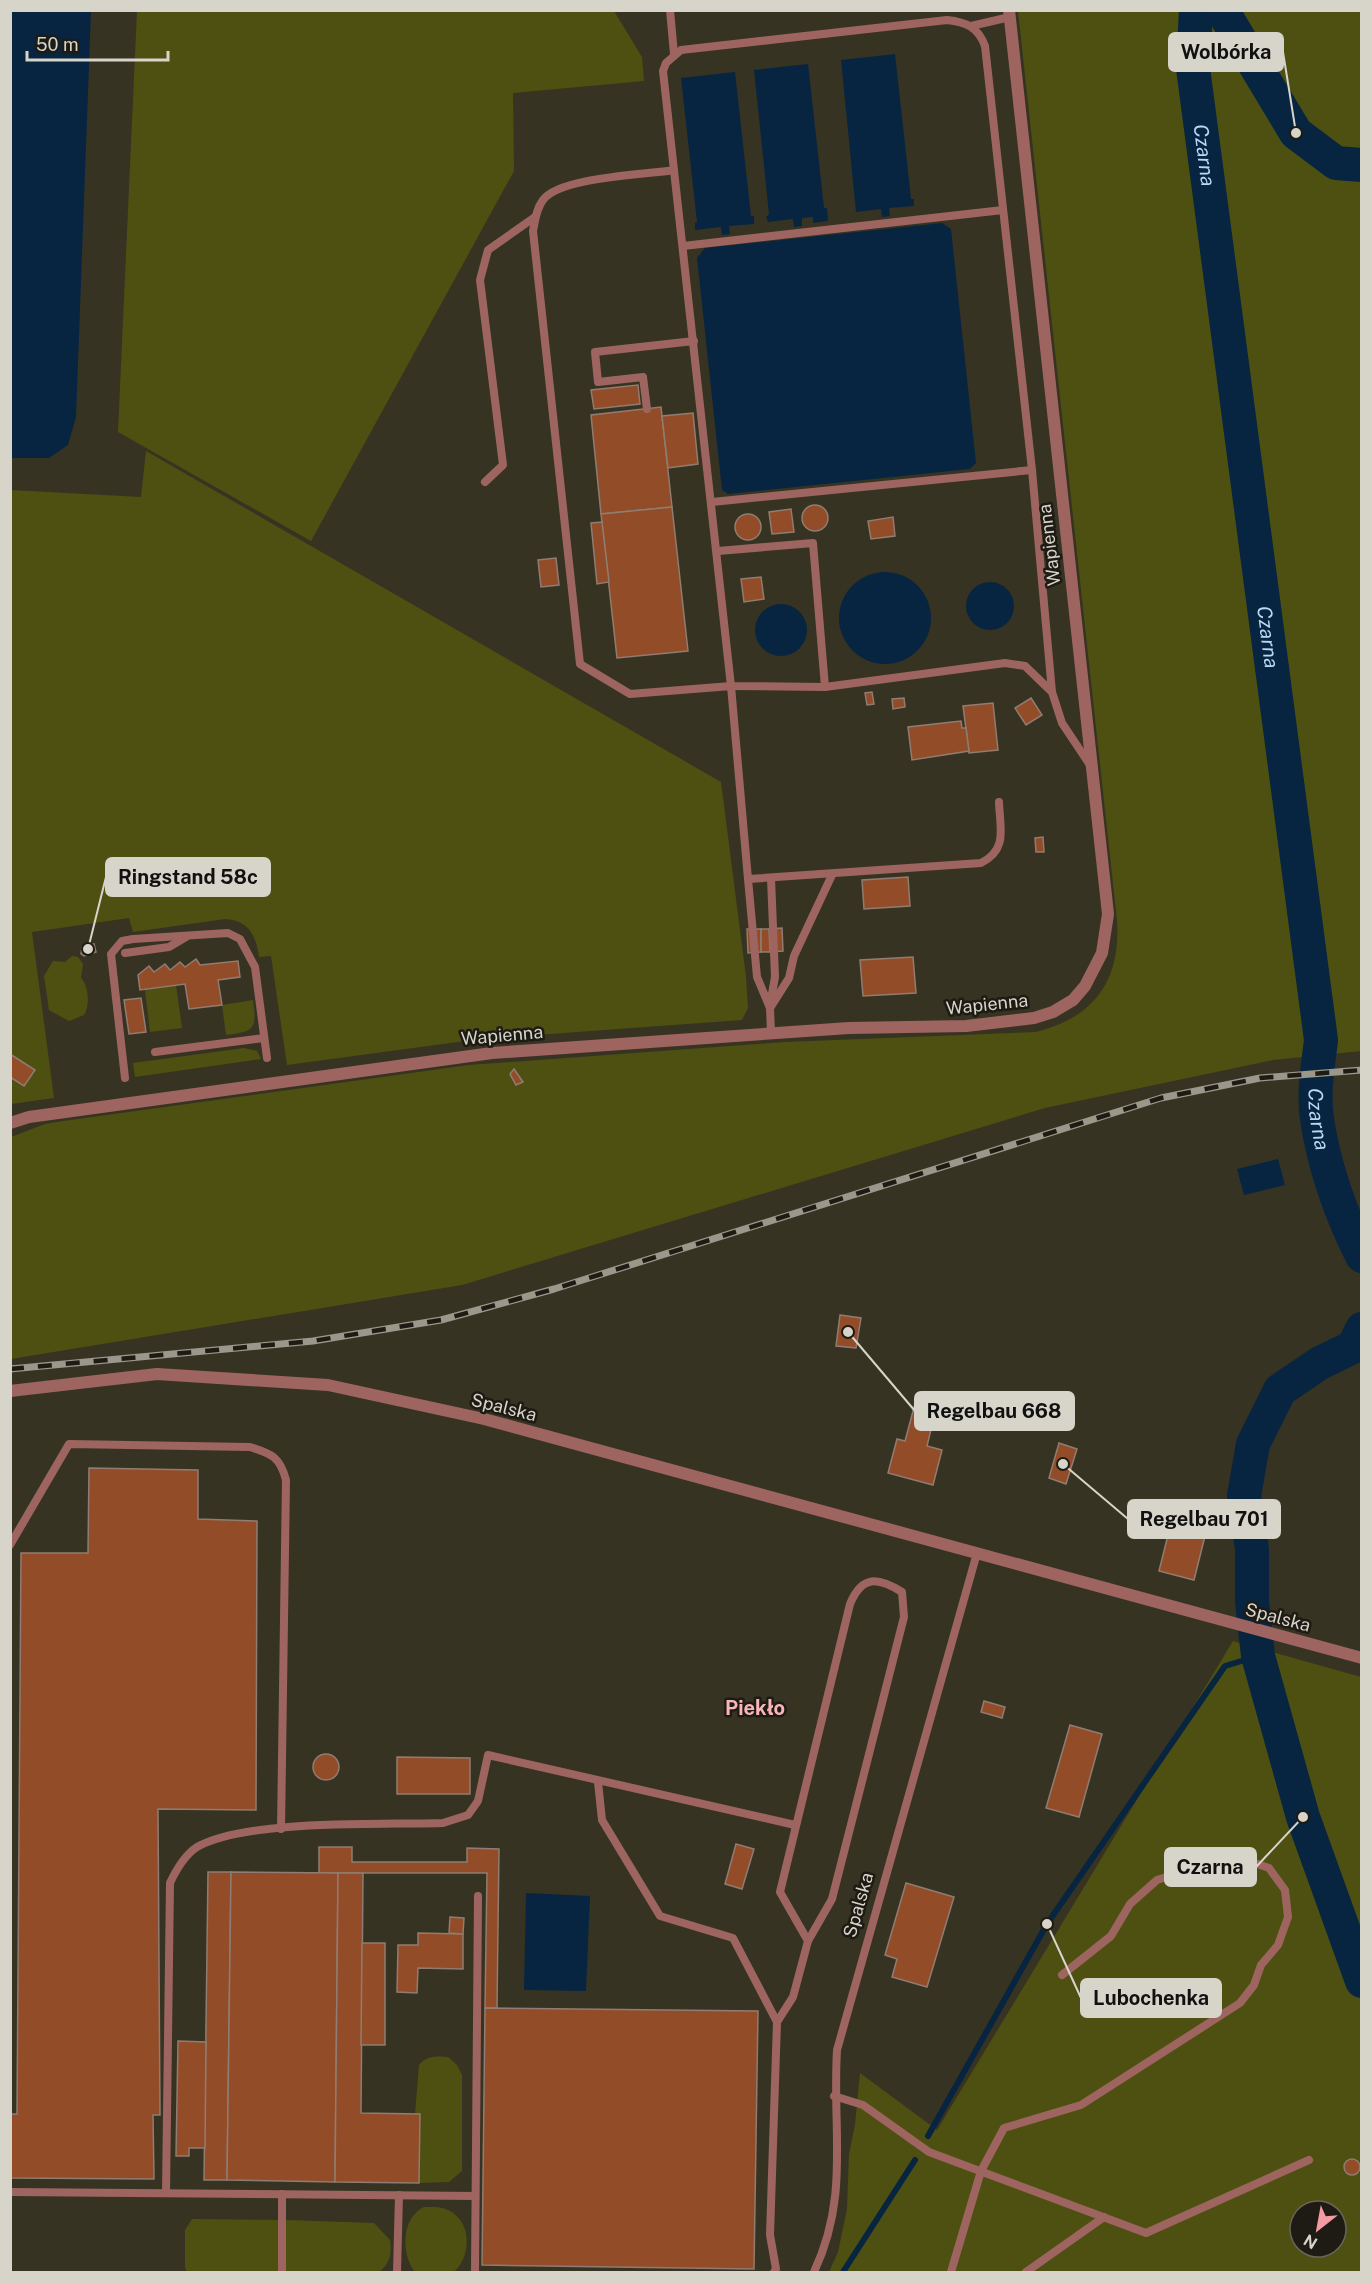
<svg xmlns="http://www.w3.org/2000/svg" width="1372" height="2283" font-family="'Public Sans',sans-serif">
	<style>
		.green { fill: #4e5011; fill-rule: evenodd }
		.water { fill: #072541 }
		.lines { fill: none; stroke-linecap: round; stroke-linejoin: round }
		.stream { stroke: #072541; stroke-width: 6 }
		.river { stroke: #072541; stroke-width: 34 }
		.building { fill: #934c28; stroke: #907c72; stroke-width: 1.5 }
		.service { stroke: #9e6560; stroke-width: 8 }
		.minor { stroke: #9e6560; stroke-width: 12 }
		.tertiary { stroke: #9e6560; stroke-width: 12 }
		.rail-casing { stroke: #9b978b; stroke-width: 7 }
		.rail { stroke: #1d1b13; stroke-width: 4.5; stroke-dasharray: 14; stroke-linecap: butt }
		.labels { text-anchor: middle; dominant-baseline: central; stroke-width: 5; stroke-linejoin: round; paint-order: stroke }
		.street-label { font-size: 18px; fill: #d7d4ca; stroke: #1d1b13 }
		.water-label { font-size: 20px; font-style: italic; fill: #bad7f7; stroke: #1d1b13 }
		.neighbourhood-label { font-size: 20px; font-weight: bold; fill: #fab5bb; stroke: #1d1b13 }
		.leader { fill: none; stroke: #d7d4ca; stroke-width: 2 }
		.callout-dot { fill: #d7d4ca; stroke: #1d1b13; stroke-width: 2 }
		.callout { fill: #d7d4ca; stroke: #d7d4ca; stroke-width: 2 }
		.callout-label { font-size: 20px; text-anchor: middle; font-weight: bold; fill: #111 }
	</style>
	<rect width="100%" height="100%" fill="#373322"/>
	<g class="green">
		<path d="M137,11H614L642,57L644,81L513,93L514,171L311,541L118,432Z"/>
		<path d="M1018,11H1361V1051L1273,1060L1045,1108L462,1285L11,1359V1137L45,1124L63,1121L469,1065L785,1042L1036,1032C1095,1017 1121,980 1117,920Z"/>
		<path d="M146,451L721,782L746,977L748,1008L742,1020L480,1039L287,1065L271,956L259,957C256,936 249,920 225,919L133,932L129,918L32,932L54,1098L11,1104L10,490L141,497Z"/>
		<path d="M72,956L78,957L83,964L81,978C89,986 90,1006 84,1015L69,1021L49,1010L44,976L53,961L65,962Z"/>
		<path d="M176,985L182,1028L150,1032L145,990Z"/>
		<path d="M253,1000C257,1029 255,1031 226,1035L222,1005Z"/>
		<path d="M244,1048L257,1051L261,1059L135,1077L133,1063Z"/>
		<path d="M1233,1641L1361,1677V2272H829L838,2252L847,2209L849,2154L855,2125L860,2073L937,2130ZM1300,2211H1336V2247H1300Z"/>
		<path d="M448,2057L457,2065L462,2075V2171L449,2182L419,2183L420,2114H415L419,2065C426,2056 437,2056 448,2057Z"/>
		<path d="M424,2207C432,2207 440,2206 448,2210C472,2221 472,2256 454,2272H415C401,2254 401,2218 424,2207Z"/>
		<path d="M192,2219L279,2220V2272H187L185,2268V2230Z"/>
		<path d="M286,2220L374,2223L390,2240C392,2253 390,2264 379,2272H286Z"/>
	</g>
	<g class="water">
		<path d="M10,11H91L76,417L68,445L49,458H11Z"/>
		<path d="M895,54L911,199H914V206L889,208L890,216L882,217L881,209L856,212L841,60Z"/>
		<path d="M808,64L824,208H827L828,221L813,223V217L802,218V226L794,227L793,219L768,222L766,217L769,214L754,70Z"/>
		<path d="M735,72L751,216H754V224L729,226L730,234L722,235L721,227L695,230V223L697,222L681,78Z"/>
		<path d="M942,223L951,229L976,463L970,469L728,494L722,490L697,258L705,248Z"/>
		<circle cx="885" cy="618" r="46"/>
		<circle cx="990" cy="606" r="24"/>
		<circle cx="781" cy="630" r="26"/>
		<path d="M1278,1159L1285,1185L1244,1195L1237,1169Z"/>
		<path d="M526,1893L590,1896L586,1991L524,1990Z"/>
	</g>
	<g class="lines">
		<g class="stream">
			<path d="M928,2136L1047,1924L1225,1666L1258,1656"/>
			<path d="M843,2272L915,2160"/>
		</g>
		<g class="river">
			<path id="s1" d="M1196,10L1193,68L1321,1040C1318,1066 1313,1093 1317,1119C1324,1166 1341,1214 1362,1256"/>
			<path d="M1222,10L1296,133L1336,163L1362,165"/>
			<path d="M1362,1329L1353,1347L1320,1363L1280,1390L1253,1444L1244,1496L1252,1549V1602L1258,1656L1303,1817L1362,1981"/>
		</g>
	</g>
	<g class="building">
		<path d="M638,385L640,404L594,409L591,390Z"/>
		<path d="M661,407L672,507L601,514L591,415Z"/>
		<path d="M693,413L698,464L668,468L662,416Z"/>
		<circle cx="815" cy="518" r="13"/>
		<path d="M672,507L688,651L617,658L601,514Z"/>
		<path d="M791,509L794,532L772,534L769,512Z"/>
		<circle cx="748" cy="527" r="13"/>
		<path d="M893,517L895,536L871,539L868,521Z"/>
		<path d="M602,522L609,582L597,584L591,523Z"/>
		<path d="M556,558L559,585L541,587L538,560Z"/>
		<path d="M761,577L764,599L744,602L741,579Z"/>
		<path d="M872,692L874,704L867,705L865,693Z"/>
		<path d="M904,698L905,707L893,709L892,699Z"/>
		<path d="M1031,698L1042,715L1026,725L1015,708Z"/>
		<path d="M993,703L998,750L969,753L963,706Z"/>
		<path d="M961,721L962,728H966L969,751L912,760L908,727Z"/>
		<path d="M1043,837L1044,852H1036L1035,838Z"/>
		<path d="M908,877L910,906L864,909L862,880Z"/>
		<path d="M782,928L783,951L770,952L769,929Z"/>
		<path d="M747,929H761V952L748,953Z"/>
		<path d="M761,929H769L770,952H761Z"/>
		<path d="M94,944L96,952L84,956L81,954L82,947Z"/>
		<path d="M913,957L916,993L863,996L860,960Z"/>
		<path d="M196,959L200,965L238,961L240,977L218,980L222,1005L189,1009L185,984L140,990L138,975L149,966L154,972L165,964L170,970L180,962L185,967Z"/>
		<path d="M141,998L146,1032L129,1034L124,1000Z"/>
		<path d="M10,1054L35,1070L24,1086L10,1077Z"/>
		<path d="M514,1069L523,1082L516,1085L510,1074Z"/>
		<path d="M840,1315L861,1318L856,1348L836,1346Z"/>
		<path d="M916,1400L937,1405L927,1446L942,1450L933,1485L888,1473L897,1439L905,1441Z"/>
		<path d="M1059,1443L1077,1449L1066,1484L1049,1478Z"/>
		<path d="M89,1468L198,1470V1519L257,1521L256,1810L158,1809L160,2115H153L154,2179L10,2178V2114H17L21,1553H88Z"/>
		<path d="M1173,1515L1208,1524L1194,1580L1159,1571Z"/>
		<path d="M984,1701L1005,1707L1002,1718L981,1712Z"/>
		<path d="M1070,1725L1102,1734L1079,1817L1046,1808Z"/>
		<circle cx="326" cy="1767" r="13"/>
		<path d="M397,1757L470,1758V1794H397Z"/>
		<path d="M736,1844L754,1849L742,1889L725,1884Z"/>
		<path d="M319,1847H352V1862H467V1848L499,1849L497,2008H485L487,1873H319Z"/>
		<path d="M208,1872H231L227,2180H204Z"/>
		<path d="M231,1872L338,1873L335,2182L227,2180Z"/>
		<path d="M338,1873H363L361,2113L420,2114L419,2183L335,2182Z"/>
		<path d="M906,1883L954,1897L927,1987L892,1977L897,1959L885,1955Z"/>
		<path d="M450,1917L464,1918L463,1934L449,1933Z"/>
		<path d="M418,1933L463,1934V1969L418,1968L417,1993L397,1992L398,1945H418Z"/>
		<path d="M362,1943H385V2045H361Z"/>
		<path d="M485,2008L758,2011L754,2269L482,2265Z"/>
		<path d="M178,2041L206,2042L205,2148H189V2156H176Z"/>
		<circle cx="1352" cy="2167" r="8"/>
	</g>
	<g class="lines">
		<g class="service">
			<path d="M670,10L674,54"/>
			<path d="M971,26L1010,17"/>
			<path d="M674,170C644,175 560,177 543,200C536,209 535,221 533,231L580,664L630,694L731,686L748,879L981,863C1008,849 1000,829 999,802"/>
			<path d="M683,246L1003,210"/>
			<path d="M647,409L643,377L598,382L595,352L694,341"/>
			<path d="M485,482L503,465L480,280L488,250L535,217"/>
			<path d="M712,502L1032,470"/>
			<path d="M718,551L813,543L825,687"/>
			<path d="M1052,692L1032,470L985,46C978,27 966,22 947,20L681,50L666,63L663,71L731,686L825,687L1005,663L1025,666L1052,692L1062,723L1090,765"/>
			<path d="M748,879L757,977L770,1008L771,1033"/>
			<path d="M125,953L169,947L186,937"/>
			<path d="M770,1005L775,977L771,878"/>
			<path d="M770,1008L789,978L794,956L832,875"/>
			<path d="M155,1052L264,1038"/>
			<path d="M125,1078L111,954L122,941L133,939L228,933L240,939L255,967L267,1058"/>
			<path d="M10,1545L69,1444L250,1447C272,1454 280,1457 286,1480L281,1829"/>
			<path d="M598,1782L602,1820L660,1916L733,1938L777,2022"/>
			<path d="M834,2096L863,2105L929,2152L1146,2233L1309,2160"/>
			<path d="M10,2192L475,2196"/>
			<path d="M166,2193L170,1883C176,1870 185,1855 197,1847C247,1819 382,1825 443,1823L468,1815L478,1801L488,1755L795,1825"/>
			<path d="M282,2272V2194"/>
			<path d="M397,2272L399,2195"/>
			<path d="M475,2272L478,1896"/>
			<path d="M774,2272L776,2269L770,2235L777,2022L793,1997L808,1941L832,1899L904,1617L902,1592C878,1577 862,1575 850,1604L780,1892L808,1941"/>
			<path d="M814,2272C850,2196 832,2130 837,2050L977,1553"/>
			<path d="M951,2272L981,2171L1004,2128L1081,2105L1240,2003L1254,1985L1261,1965L1278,1945L1288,1917L1285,1890L1269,1868L1249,1861L1207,1864L1157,1880L1130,1904L1111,1936L1062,1975"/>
			<path d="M1026,2272L1104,2217"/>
		</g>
		<path class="minor" d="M10,1123L29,1117L492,1053L849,1028L966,1026L1034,1018L1053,1012L1073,1000L1085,986L1102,953L1108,914L1009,10"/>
		<path class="tertiary" d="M10,1391L157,1374L328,1385L484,1419L1362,1658"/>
		<g class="rail-casing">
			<path id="rail" d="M10,1369L313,1341L441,1320L554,1289L1161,1098L1260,1078L1362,1070"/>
		</g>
		<use href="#rail" class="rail"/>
	</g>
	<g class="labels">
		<g class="street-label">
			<text transform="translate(1049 545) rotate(-97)">Wapienna</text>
			<text transform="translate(987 1004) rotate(-6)">Wapienna</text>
			<text transform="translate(502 1035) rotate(-5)">Wapienna</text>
			<text transform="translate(504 1407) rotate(14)">Spalska</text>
			<text transform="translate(1278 1617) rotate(15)">Spalska</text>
			<text transform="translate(858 1905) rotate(-74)">Spalska</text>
		</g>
		<g class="water-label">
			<text stroke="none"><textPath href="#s1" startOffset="146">Czarna</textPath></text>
			<text stroke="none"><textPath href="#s1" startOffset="632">Czarna</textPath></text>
			<text stroke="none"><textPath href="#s1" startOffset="1118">Czarna</textPath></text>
		</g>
		<g class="neighbourhood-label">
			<text x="755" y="1708">Piekło</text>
		</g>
	</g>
	<path class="leader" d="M1296 133L1283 52M88 949L106 877M848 1332L915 1411M1063 1464L1128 1519M1303 1817L1256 1867M1047 1924L1081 1998"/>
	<g class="callout-dot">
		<circle cx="1296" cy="133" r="6"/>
		<circle cx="88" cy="949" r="6"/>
		<circle cx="848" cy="1332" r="6"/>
		<circle cx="1063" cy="1464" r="6"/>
		<circle cx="1303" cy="1817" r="6"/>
		<circle cx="1047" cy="1924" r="6"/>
	</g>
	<g class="callout">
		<rect x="1169" y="33" width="114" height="38" rx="6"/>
		<rect x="106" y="858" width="164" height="38" rx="6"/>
		<rect x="915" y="1392" width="159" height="38" rx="6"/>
		<rect x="1128" y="1500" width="152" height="38" rx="6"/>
		<rect x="1165" y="1848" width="91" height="38" rx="6"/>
		<rect x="1081" y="1979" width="140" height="38" rx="6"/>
	</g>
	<g class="callout-label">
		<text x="1226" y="59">Wolbórka</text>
		<text x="188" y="884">Ringstand 58c</text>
		<text x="994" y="1418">Regelbau 668</text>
		<text x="1204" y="1526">Regelbau 701</text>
		<text x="1210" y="1874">Czarna</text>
		<text x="1151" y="2005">Lubochenka</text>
	</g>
	<rect width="1372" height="2283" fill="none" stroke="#d7d4ca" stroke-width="24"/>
	<g transform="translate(1318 2229) rotate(211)"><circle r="28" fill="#1d1b13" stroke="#67655c" stroke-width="1.5"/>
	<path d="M0-4.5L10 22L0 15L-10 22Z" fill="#f49aa3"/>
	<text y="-9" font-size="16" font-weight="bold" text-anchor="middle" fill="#d7d4ca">N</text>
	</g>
	<path d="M27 51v9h141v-9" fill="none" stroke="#d7d4ca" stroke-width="3"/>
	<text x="36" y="51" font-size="18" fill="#d7d4ca" stroke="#1d1b13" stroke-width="4.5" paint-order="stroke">50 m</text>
</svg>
